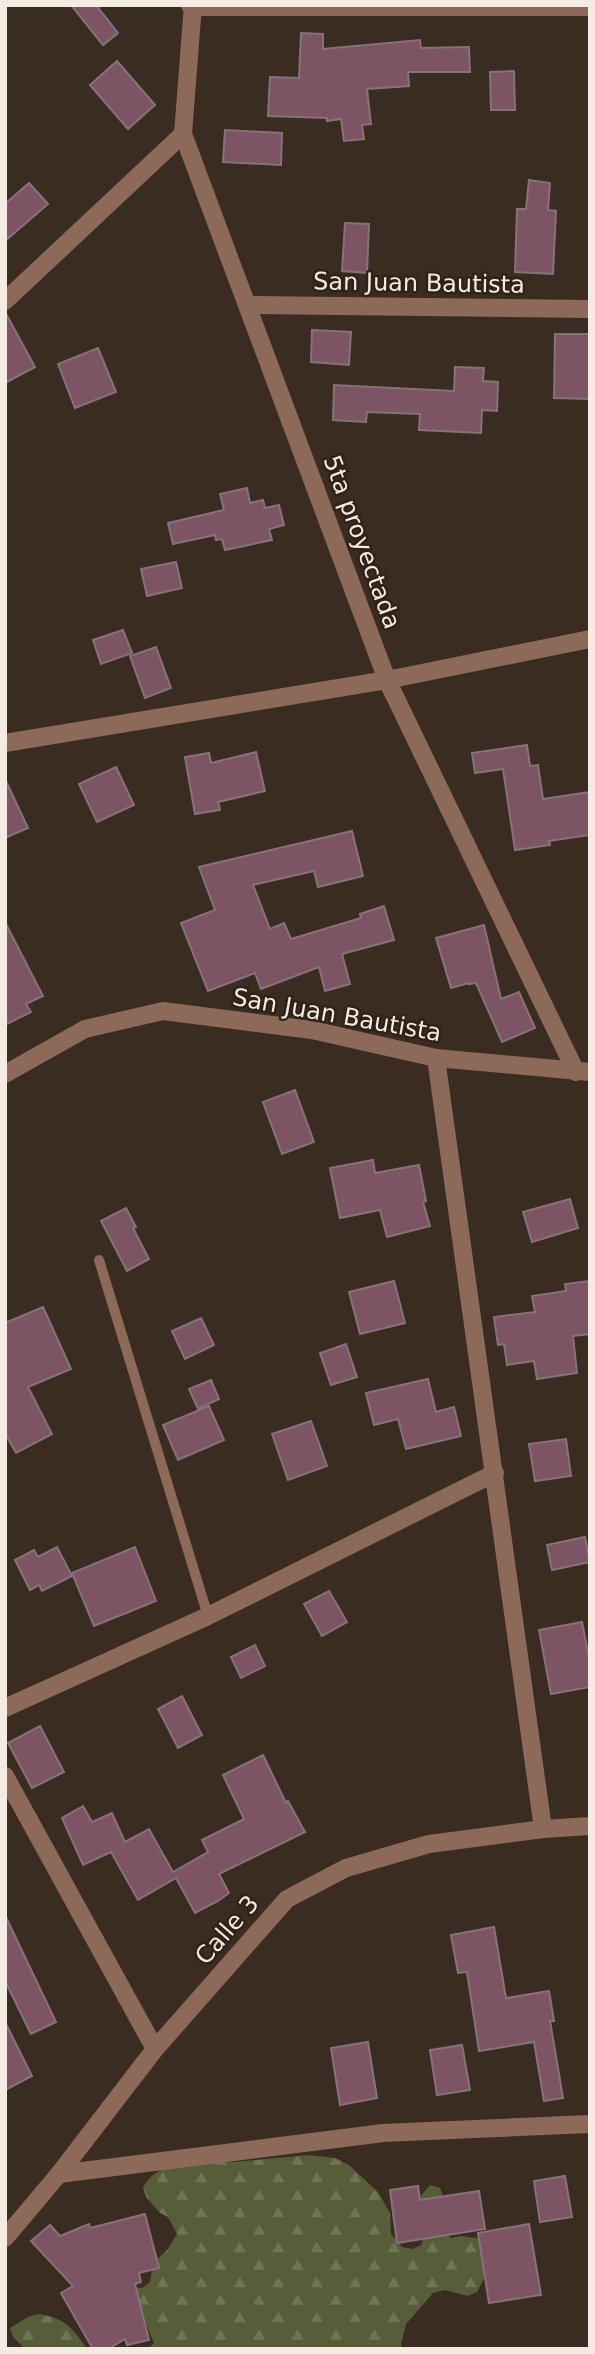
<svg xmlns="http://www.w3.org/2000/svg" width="595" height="2354" font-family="'DejaVu Sans',sans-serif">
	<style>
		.forest { fill: url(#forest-firs) }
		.building { fill: #7c5464; stroke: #87727a; stroke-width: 2 }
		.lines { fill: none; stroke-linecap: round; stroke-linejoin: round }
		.lane { stroke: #8d6959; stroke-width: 10 }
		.street { stroke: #8d6959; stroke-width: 18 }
		.labels { text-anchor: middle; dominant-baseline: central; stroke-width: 5; stroke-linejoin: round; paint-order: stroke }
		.street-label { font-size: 24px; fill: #f4ebe3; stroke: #302217 }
	</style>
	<defs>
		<pattern id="forest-firs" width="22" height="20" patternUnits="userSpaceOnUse" patternTransform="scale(1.75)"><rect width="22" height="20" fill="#565d38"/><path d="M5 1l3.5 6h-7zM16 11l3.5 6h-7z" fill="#6f7455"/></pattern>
	</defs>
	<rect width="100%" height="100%" fill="#3a2c20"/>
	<g class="forest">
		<path d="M309,2155L335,2158L349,2165L378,2192L390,2213L391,2234L402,2247L412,2249L421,2245L424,2236L418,2199L430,2185L440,2188L444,2199V2231L451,2238L461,2236L482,2239L489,2269L477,2292L468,2296L445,2290L433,2293L406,2324L401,2344L403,2349H148L154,2343L146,2324L119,2308L132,2287L142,2288L150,2282L153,2263L168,2249L177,2234L168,2217L160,2213L146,2197L143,2188C158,2157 204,2163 233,2162C258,2160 284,2157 309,2155Z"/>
		<path d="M38,2314C65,2318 72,2327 87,2349H25L13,2337L10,2328L28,2317Z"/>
	</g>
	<g class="building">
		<path d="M71,5H96L118,33L103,45Z"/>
		<path d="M301,33L323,34V49L420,40L421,48L469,47L470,72H408L409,86L367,89L371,124L362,125L364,139L344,141L341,119L327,121V118L268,116L270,77L299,78Z"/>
		<path d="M117,61L155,105L128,129L90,85Z"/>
		<path d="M514,71L515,110H491L490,72Z"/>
		<path d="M225,130L282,133L281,165L223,162Z"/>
		<path d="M529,180L550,183L548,210L556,211L553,274L515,272L517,209H526Z"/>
		<path d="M29,183L48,204L5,241V204Z"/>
		<path d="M345,223L369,224L367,273L342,271Z"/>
		<path d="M5,312L35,367L5,383Z"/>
		<path d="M312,330L351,332L349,365L311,362Z"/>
		<path d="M555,334H590V399L554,398Z"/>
		<path d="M98,348L116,392L75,408L58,364Z"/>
		<path d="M455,367L484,368L483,381L498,382L497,411L482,410L481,433L419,430L420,414L367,412L366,422L333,420L334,385L454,391Z"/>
		<path d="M247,488L250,503L263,500L265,508L279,505L284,525L269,529L272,540L225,550L222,539L216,540L215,535L173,544L168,523L224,510L220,494Z"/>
		<path d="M176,562L182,588L147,596L141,569Z"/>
		<path d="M123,630L132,653L101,664L93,640Z"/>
		<path d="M156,647L171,688L145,698L130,656Z"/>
		<path d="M527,745L530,766L538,765L543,799L590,792V835L549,841L550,845L515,850L503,769L475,773L472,753Z"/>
		<path d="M256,752L265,791L218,802L220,810L195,814L185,757L209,753L211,763Z"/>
		<path d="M116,767L134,805L97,822L79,784Z"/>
		<path d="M5,779L28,828L5,838Z"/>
		<path d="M352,831L363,876L318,887L314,871L253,885L270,929L284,923L291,939L361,918L360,914L384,906L394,940L342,954L350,984L325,991L319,967L261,989L255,973L208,991L181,923L215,910L199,867Z"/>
		<path d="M5,922L43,996L26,1004L31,1012L5,1025Z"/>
		<path d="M484,925L501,999L519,992L535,1028L502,1042L476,983L469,984V983L451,988L436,938Z"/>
		<path d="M295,1090L314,1142L282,1154L263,1102Z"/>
		<path d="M373,1160L375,1173L419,1165L426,1201L423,1202L430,1226L387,1237L380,1210L340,1218L330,1168Z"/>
		<path d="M570,1199L578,1228L532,1242L523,1212Z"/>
		<path d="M126,1208L136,1227L133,1228L149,1259L127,1271L101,1221Z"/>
		<path d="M394,1281L405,1323L360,1334L349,1292Z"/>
		<path d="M590,1281V1334L573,1336L577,1373L537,1379L534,1361L507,1365L504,1344L498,1345L494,1317L535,1312L532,1296L566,1291L565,1284Z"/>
		<path d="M43,1307L71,1369L28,1387L52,1434L16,1453L5,1433V1323Z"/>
		<path d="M201,1318L214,1345L185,1359L172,1331Z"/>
		<path d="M346,1344L357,1377L331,1385L320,1353Z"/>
		<path d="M428,1379L436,1412L454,1407L461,1436L406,1449L398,1419L374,1425L366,1393Z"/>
		<path d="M211,1380L219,1399L198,1409L189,1389Z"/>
		<path d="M209,1406L224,1440L178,1460L163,1425Z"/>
		<path d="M311,1421L327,1466L288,1480L272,1434Z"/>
		<path d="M566,1439L571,1476L535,1481L529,1444Z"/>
		<path d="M585,1537L590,1562L552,1570L547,1545Z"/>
		<path d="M57,1547L72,1576L42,1591L39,1585L30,1590L15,1560L34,1550L38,1557Z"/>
		<path d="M135,1547L156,1601L94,1626L72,1573Z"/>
		<path d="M329,1591L347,1622L322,1636L304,1604Z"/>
		<path d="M582,1622L590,1663V1687L551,1694L539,1630Z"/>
		<path d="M255,1645L265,1666L241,1678L231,1657Z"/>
		<path d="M182,1696L202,1735L178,1748L158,1709Z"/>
		<path d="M40,1726L64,1772L32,1788L8,1743Z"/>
		<path d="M263,1755L286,1803L288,1801L305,1832L219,1874L229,1893L218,1901L195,1913L176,1878L138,1900L111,1852L83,1865L62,1818L83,1806L92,1822L112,1813L125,1842L149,1829L173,1872L208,1852L202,1840L244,1819L223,1775Z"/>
		<path d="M5,1915L56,2022L31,2034L5,1981Z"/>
		<path d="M494,1927L506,1998L549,1991L554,2021H550L563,2098L544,2101L534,2042L479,2051L467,1972L458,1973L451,1935Z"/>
		<path d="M5,2022L32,2076L5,2090Z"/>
		<path d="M368,2042L377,2098L340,2105L331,2048Z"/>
		<path d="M462,2045L470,2090L437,2095L430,2050Z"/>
		<path d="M565,2176L572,2217L540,2222L534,2181Z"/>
		<path d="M418,2186L420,2200L479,2191L485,2229L397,2243L390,2190Z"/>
		<path d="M145,2214L159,2268L139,2273L141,2282L135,2284L149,2340L127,2345L125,2339L108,2349H93L61,2293L73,2286L31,2241L50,2225L60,2236L89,2224L90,2228Z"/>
		<path d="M529,2224L541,2295L489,2303L478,2233Z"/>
	</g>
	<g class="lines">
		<path class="lane" d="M99,1260L208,1616"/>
		<g class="street">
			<path d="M190,5L193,7H590"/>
			<path d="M193,5L183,134L387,680L576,1072"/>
			<path d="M5,301L183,134"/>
			<path d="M247,305L590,309"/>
			<path d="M5,743L387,680L590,639"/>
			<path d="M436,1058L543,1829"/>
			<path d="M5,1074L85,1029L163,1011L312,1030L436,1058L590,1072"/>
			<path d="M5,1708L208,1616L495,1473"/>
			<path d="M5,1776L155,2049"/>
			<path d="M59,2174L383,2133L590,2124"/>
			<path d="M5,2238L59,2174L155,2049L287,1899L346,1868L429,1844L543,1829L590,1826"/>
		</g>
	</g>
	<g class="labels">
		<g class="street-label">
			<text transform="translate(419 283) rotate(1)">San Juan Bautista</text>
			<text transform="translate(362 542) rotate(70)">5ta proyectada</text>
			<text transform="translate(337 1015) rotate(10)">San Juan Bautista</text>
			<text transform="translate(227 1930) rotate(-49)">Calle 3</text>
		</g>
	</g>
	<rect width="595" height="2354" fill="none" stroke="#f4ebe3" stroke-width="14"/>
</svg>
